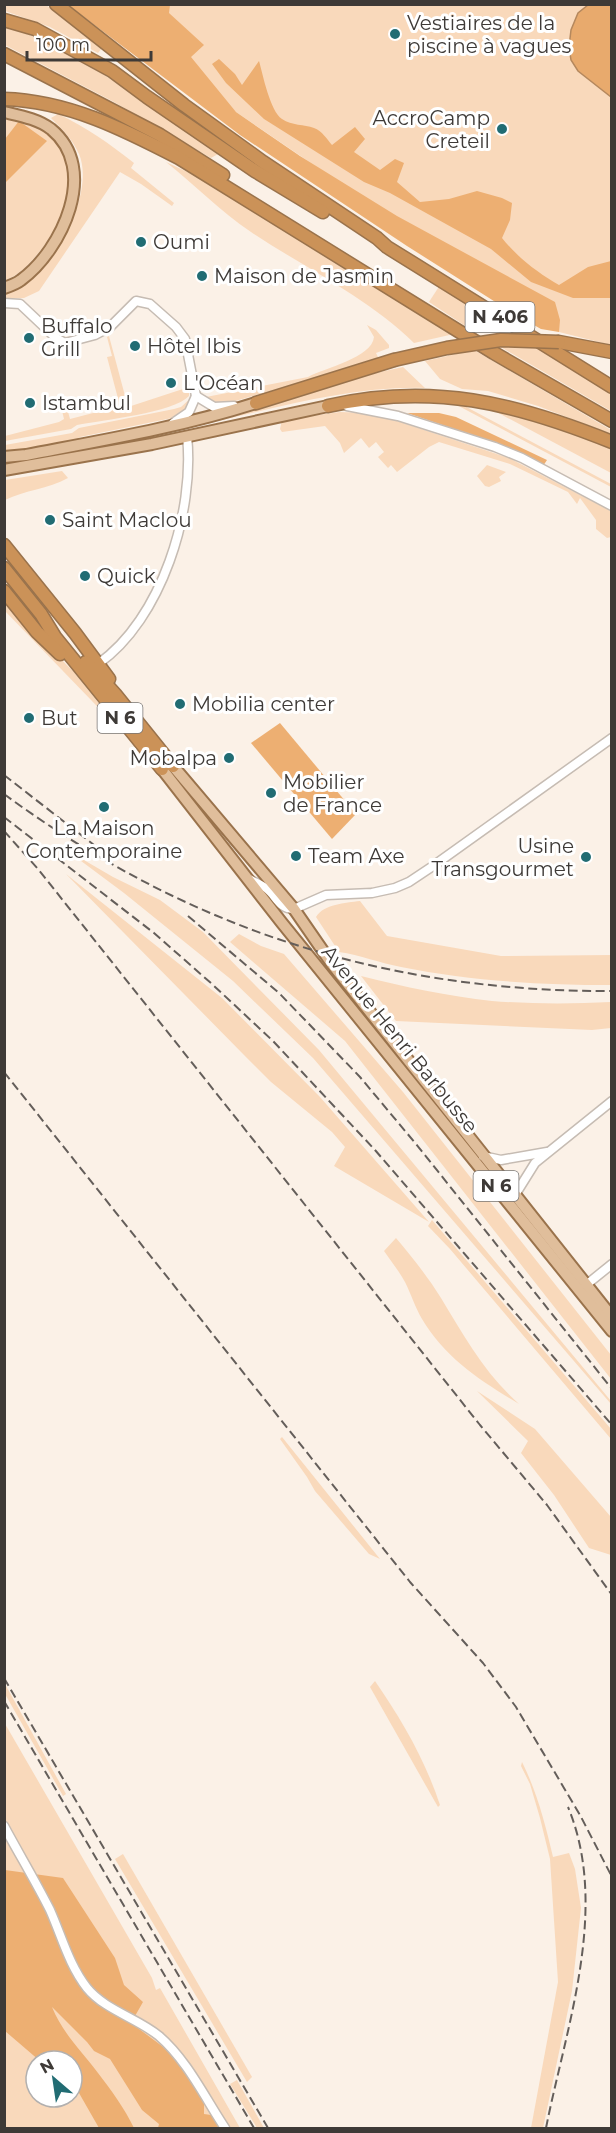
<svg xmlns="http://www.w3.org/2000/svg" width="616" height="2133" font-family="Montserrat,sans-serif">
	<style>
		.green { fill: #f9d9bb; fill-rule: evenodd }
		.forest { fill: #edaf72 }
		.water { fill: #e8aa6d; stroke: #b5885d; stroke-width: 1.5 }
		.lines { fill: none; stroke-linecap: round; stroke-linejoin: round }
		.minor-casing { stroke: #c6bcb3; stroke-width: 11 }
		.major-casing { stroke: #9a734c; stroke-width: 14 }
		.highway-casing { stroke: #9a734c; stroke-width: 15 }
		.minor { stroke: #fff; stroke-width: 8 }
		.major { stroke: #e0be9b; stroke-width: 10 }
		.highway { stroke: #cb9258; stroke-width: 12 }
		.rail { stroke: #645e5a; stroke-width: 2; stroke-dasharray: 9 4.5; stroke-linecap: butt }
		.highway-bridge-casing { stroke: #9a734c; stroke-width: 15; stroke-linecap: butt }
		.highway-bridge { stroke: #cb9258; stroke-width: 12 }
		.poi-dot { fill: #216c73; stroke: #fff; stroke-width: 2 }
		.labels { text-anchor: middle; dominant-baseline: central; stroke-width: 6; stroke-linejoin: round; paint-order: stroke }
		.shield { fill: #fff; stroke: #787573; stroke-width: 1.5 }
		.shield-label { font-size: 18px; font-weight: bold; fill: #3e3a37 }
		.poi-label { font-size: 20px; fill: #3e3a37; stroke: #fff; text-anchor: start }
		.street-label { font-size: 20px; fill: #3e3a37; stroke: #fff }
	</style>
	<rect width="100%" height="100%" fill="#fbf1e7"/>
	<g class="green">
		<path d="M5,4L46,5L102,48L98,53L50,27L5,11Z"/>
		<path d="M96,5H611V345L559,332L236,112Z"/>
		<path d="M4,26C77,48 155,110 218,154L211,158L114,102L5,45Z"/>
		<path d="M58,114C86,127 110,144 134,163L131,168L174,203L172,206L141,184L120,172L39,291L24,298L5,299V292C16,287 28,283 37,275C62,250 94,189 79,154C73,140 62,129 51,118Z"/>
		<path d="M5,119C28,121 55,132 65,156C77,185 58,229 40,251C30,263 19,276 5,280Z"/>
		<path d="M166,162L211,183L269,221L454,334L414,343C367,297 305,268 251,232C220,211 195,185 166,162Z"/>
		<path d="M440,285L508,328L473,331L429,302Z"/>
		<path d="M367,325L376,330L389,345V348L376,353L379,359L295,386L266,392L225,404H216L206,397L308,377C324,368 372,358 374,337Z"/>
		<path d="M109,336L128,407L189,387V396C173,413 103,420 77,425L71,429L5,441V436L59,422L64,419L59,398L64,397L70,419L120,406L107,357L112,356L107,337Z"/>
		<path d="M499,346L541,348L611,392V411Z"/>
		<path d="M474,350L611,430V434L538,406L488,391L462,389L440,379L425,361Z"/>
		<path d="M403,367L425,388C350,386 277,408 205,424L344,380Z"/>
		<path d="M192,397C187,408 184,414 172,418L80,437L75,441L5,453V445L72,433L79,428L174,409L181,407Z"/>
		<path d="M457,402L611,484V487L453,403Z"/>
		<path d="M491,409L540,420L611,448V473Z"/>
		<path d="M340,412L368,413L388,418L509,458L611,511V537L607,538L596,529V520L580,498L577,504L568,492L510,464L439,442L429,447L397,472L391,465L388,468L378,457L384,452L376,442L369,448L361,438L344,453L340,443L325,426L282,432L280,429L282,420Z"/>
		<path d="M487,465L506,472L499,477L501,481L489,487L485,486L477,476Z"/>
		<path d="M62,471L68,478C48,489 25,490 5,500V480Z"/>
		<path d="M4,598L34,633L73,671L121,731L5,611Z"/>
		<path d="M65,849L113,877L160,900L203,932L319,1050L611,1401V1404L313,1058L233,981L124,893Z"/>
		<path d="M66,874L222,998L320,1097L429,1222L334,1166L345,1147L332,1132L271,1082L244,1055Z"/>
		<path d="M360,901L387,936L501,956L611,955V985C541,985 470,981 401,967C380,963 360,955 339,952L316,917C324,904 345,903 360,901Z"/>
		<path d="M239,934L261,946L284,954L403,1092L611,1355V1379L345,1041L230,942Z"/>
		<path d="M361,976C404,987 448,996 492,1001C531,1004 572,1004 611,1002V1028L592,1030L396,1021Z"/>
		<path d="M432,1220L611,1429V1439L450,1249L428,1226Z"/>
		<path d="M396,1238C412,1257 428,1277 441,1298C464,1336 485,1374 519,1404C481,1381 445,1358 422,1319C415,1307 411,1294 405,1282C399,1271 391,1261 384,1251Z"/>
		<path d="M477,1391L535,1429L611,1517V1555L589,1548L554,1495L521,1453L528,1441Z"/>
		<path d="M282,1437L380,1559L369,1554L315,1491L307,1477L280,1439Z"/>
		<path d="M375,1681C402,1720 425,1760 440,1805L438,1807L370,1687Z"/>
		<path d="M5,1684L66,1794L63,1796L5,1694Z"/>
		<path d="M4,1722L152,1978L156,1990L160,1988L240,2128H5ZM36,2061H72V2097H36Z"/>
		<path d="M522,1762C537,1792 545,1823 553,1857L569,1853L575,1869L581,1908L572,1991L543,2128H531L558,1982L550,1859L540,1818L530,1784L521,1766Z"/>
		<path d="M123,1854L252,2077L247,2082L115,1859Z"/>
		<path d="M237,2080L264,2128H257L230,2084Z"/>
	</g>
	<g class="forest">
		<path d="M68,5H170L169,13L204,45L191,57L236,112L300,156L397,216L555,302L560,320L559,332L541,329L516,315L407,246L240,135Z"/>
		<path d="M219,59L235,74L242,85L259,61C263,75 270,111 282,119C292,126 304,124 314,128C322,131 327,139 332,145L355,127L365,139L354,152L380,170L395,159L404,163L397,182L420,202L449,199L477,191L502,198L512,203L510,220L502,238C517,257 538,273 559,285L588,267L611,261V298H573L531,282L491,249L390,193L364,182L264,119L226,83L212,64Z"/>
		<path d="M19,121L47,141L5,183V139Z"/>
		<path d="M407,413H439L456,417L547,460L543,466L507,447Z"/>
		<path d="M280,723L356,814L332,839L251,743Z"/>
		<path d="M5,1870L63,1878L115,1958L124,1985L143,2002L131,2023L166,2049L179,2063L204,2103V2114L211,2115L224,2128H158L159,2124L142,2110L110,2059L94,2051L87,2042L52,2007C63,2034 81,2050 98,2073C111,2090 125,2109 134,2128H99L79,2093L72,2088V2061H40L5,2031Z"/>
	</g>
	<path class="water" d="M588,5H611V97L578,71L571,60L569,47L571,30L578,13Z"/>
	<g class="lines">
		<g class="minor-casing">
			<g id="minor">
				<path d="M4,303L20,304L56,338L65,343L95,335L110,327L136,301L150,304L176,327L185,339L196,396"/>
				<path d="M196,396L214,407L234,406"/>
				<path d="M347,406L398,416L495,447L522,458L612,506"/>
				<path d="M173,423L189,412L196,396"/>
				<path d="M98,664C162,619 195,511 187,436"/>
				<path d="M249,879C254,882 262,885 267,889C277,897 279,909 294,909L326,895L372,893L395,888L409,882L433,866L612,738"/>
				<path d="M483,1156L501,1160L547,1152"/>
				<path d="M515,1195L535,1163L612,1101"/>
				<path d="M586,1285L612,1264"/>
				<path d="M4,1826C19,1854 36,1882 50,1910C62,1937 69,1965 87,1988C105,2010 137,2018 159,2036C187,2060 205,2098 225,2128"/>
			</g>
		</g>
		<g class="major-casing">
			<g id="major">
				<path d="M4,112C21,116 38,119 51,129C100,169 62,250 21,280C16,284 10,286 4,288"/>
				<path d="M4,457L26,455C104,440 181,427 256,403"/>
				<path d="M4,470L152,444L328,406"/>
				<path d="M173,766L294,909L332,964L612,1317"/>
				<path d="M162,769L282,923L612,1331"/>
			</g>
		</g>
		<g class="highway-casing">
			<g id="highway">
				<path d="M56,4L184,105L263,162L377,238L387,247L612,387"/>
				<path d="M4,20L35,29L112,71L147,97L255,171L323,212"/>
				<path d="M4,54L160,135L223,175"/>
				<path d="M4,99C68,101 123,129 179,158L494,353L612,421"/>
				<path d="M559,342L612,352"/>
				<path d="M256,403L394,360"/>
				<path d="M328,406C432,382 515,403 612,442"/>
				<path d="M4,545L75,633L109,679"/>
				<path d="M4,568L41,614L55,637L162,769"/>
				<path d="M4,591L37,632L60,654"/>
				<path d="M86,662L115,694L173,766"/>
			</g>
		</g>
		<use href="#minor" class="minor"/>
		<use href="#major" class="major"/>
		<use href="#highway" class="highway"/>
		<g class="rail">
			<path d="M4,775L94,845"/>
			<path d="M4,794C188,929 384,992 612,991"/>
			<path d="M4,817L154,933L212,984L273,1041L375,1150L612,1425"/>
			<path d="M4,831L38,869L480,1425L547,1505L612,1595"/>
			<path d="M188,916L279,993L360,1077L416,1144L612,1389"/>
			<path d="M4,1072L410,1582L483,1663L516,1707L580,1815L612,1877"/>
			<path d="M4,1678L268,2128"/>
			<path d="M4,1701L254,2128"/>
			<path d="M546,2128C566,2027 610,1908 568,1807"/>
		</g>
		<g class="highway-bridge-casing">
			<path id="highway-bridge" d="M394,360L447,348L501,340L559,342"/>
		</g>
		<use href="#highway-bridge" class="highway-bridge"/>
	</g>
	<g class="poi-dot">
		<circle cx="395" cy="34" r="6"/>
		<circle cx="502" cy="129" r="6"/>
		<circle cx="141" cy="242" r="6"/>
		<circle cx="202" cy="276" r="6"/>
		<circle cx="29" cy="338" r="6"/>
		<circle cx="135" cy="346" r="6"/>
		<circle cx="171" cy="383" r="6"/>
		<circle cx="30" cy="403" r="6"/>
		<circle cx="50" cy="520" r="6"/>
		<circle cx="85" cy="576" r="6"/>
		<circle cx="180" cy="704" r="6"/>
		<circle cx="29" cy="718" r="6"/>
		<circle cx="229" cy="758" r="6"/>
		<circle cx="271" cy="793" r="6"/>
		<circle cx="104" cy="807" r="6"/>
		<circle cx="296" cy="856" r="6"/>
		<circle cx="586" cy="857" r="6"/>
	</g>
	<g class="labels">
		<g class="shield">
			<rect x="465.5" y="302" width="69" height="30" rx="4.5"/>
			<rect x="97.5" y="703" width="45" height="30" rx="4.5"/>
			<rect x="473.5" y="1171" width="45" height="30" rx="4.5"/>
		</g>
		<g class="shield-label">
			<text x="500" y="317">N 406</text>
			<text x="120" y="718">N 6</text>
			<text x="496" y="1186">N 6</text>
		</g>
		<g class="poi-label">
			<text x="407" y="23">Vestiaires de la<tspan x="407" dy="23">piscine à vagues</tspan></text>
			<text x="490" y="118" text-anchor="end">AccroCamp<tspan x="490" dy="23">Creteil</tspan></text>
			<text x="153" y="242">Oumi</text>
			<text x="214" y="276">Maison de Jasmin</text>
			<text x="41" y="326">Buffalo<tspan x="41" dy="23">Grill</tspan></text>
			<text x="147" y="346">Hôtel Ibis</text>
			<text x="183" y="383">L'Océan</text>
			<text x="42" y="403">Istambul</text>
			<text x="62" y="520">Saint Maclou</text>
			<text x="97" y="576">Quick</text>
			<text x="192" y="704">Mobilia center</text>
			<text x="41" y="718">But</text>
			<text x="217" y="758" text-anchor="end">Mobalpa</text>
			<text x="283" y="782">Mobilier<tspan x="283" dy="23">de France</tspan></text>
			<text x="104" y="828" text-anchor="middle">La Maison<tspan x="104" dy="23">Contemporaine</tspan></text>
			<text x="574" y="846" text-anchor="end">Usine<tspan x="574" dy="23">Transgourmet</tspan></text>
			<text x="308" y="856">Team Axe</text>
		</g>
		<g class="street-label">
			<text transform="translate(400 1039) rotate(51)">Avenue Henri Barbusse</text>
		</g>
	</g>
	<rect width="616" height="2133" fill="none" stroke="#3e3a37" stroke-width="12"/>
	<g transform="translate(54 2079) rotate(331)"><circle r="28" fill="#ffffff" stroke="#b2b0af" stroke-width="1.5"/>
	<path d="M0-4.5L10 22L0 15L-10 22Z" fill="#216c73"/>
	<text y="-9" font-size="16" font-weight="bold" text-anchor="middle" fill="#3e3a37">N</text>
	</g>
	<path d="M27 51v9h124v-9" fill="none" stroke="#3e3a37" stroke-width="3"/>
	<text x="36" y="51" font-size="18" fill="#3e3a37" stroke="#ffffff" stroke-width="4.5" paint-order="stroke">100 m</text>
</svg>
